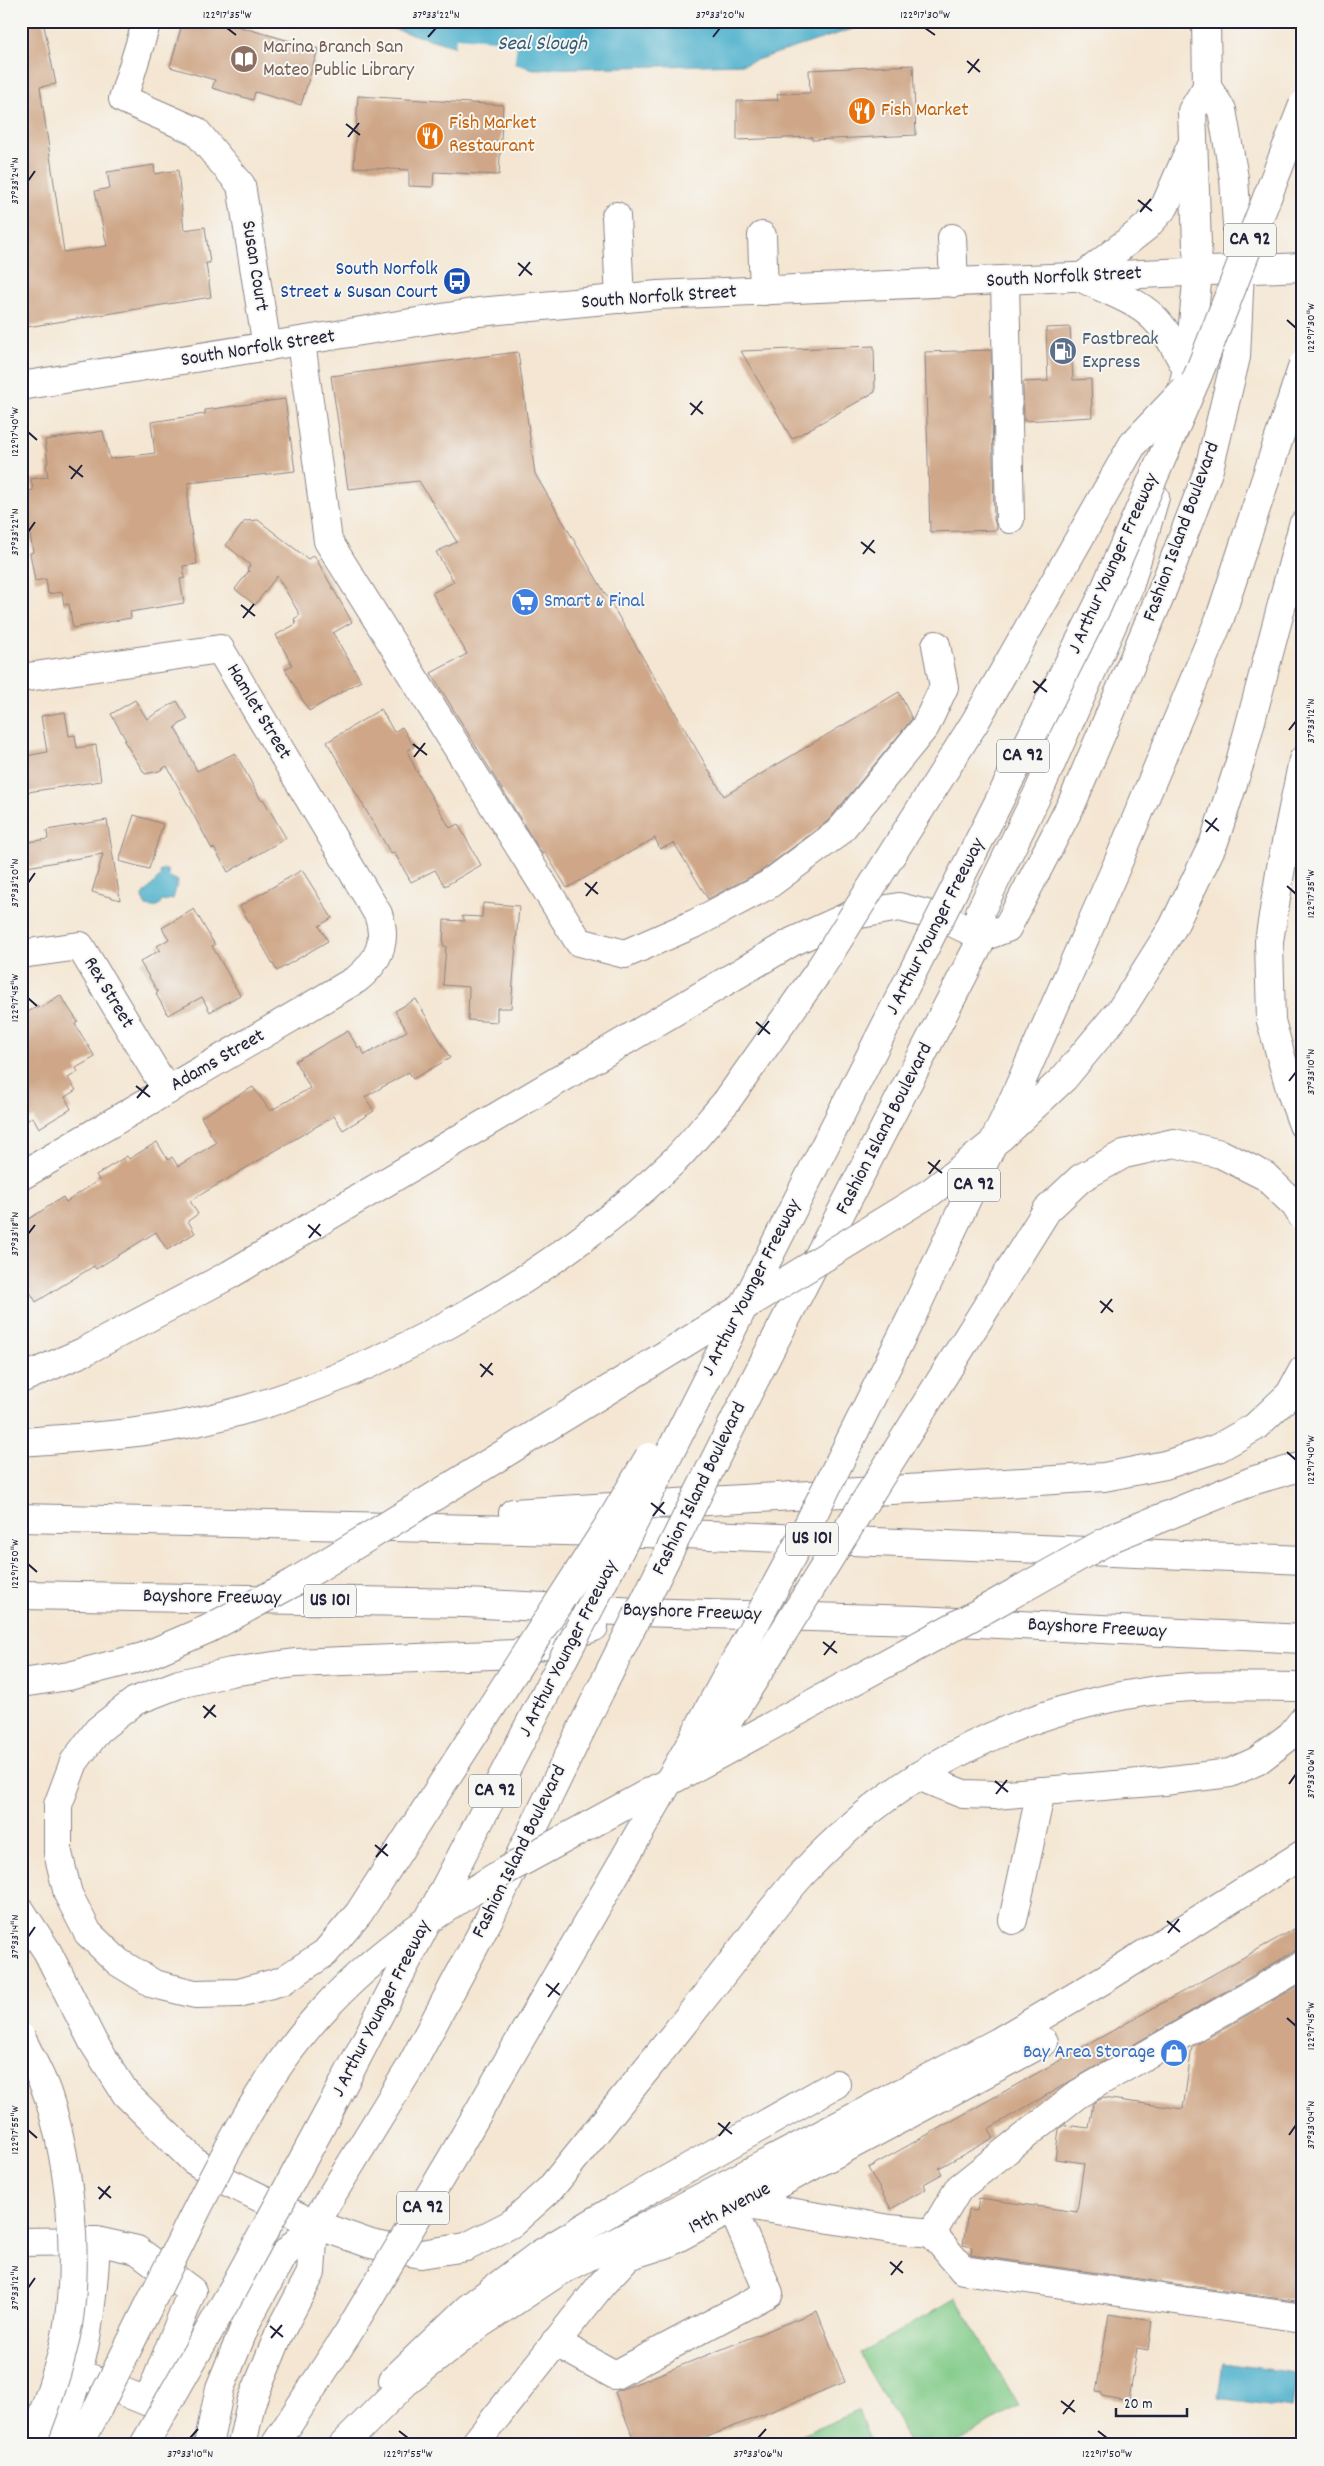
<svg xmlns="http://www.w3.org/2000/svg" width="1324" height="2466" font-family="Dekko,sans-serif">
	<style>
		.green { fill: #80ca87; stroke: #517661 }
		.water { fill: #4db1cc; stroke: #386a84 }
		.pier { fill: #f4e6d2 }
		.building { fill: #cfa788 }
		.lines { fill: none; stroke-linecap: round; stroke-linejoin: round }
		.minor-casing { stroke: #8b8486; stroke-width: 30 }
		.major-casing { stroke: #8b8486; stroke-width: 30 }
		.highway-casing { stroke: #8b8486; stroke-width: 30 }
		.minor { stroke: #fff; stroke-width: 28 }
		.major { stroke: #fff; stroke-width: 28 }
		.highway { stroke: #fff; stroke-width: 28 }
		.major-bridge-casing { stroke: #8b8486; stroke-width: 30; stroke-linecap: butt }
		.highway-bridge-casing { stroke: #8b8486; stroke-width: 30; stroke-linecap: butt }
		.major-bridge { stroke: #fff; stroke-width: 28 }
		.highway-bridge { stroke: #fff; stroke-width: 28 }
		.ticks { fill: none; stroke: #22223b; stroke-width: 2 }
		.labels { text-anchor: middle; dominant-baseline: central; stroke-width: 4; stroke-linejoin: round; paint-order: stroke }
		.shield { fill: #f6f6f2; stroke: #626272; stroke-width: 1 }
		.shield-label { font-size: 19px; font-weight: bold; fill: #22223b }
		.education-label { font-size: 20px; fill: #785e54; stroke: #f6f6f2; text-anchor: start }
		.food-label { font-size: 20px; fill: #c56008; stroke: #f6f6f2; text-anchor: start }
		.street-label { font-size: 20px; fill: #22223b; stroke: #f6f6f2 }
		.transit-label { font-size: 20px; fill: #164399; stroke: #f6f6f2; text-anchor: end }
		.service-label { font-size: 20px; fill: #4e5e75; stroke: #f6f6f2; text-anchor: start }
		.shop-label { font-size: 20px; fill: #366cbe; stroke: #f6f6f2; text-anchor: start }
		.water-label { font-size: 21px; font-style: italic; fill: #335b75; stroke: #f6f6f2 }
		.neatline { fill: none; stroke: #22223b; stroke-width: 2 }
		.ticks-label { font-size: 12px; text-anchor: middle; fill: #22223b }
	</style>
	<rect width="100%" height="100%" fill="#f6f6f2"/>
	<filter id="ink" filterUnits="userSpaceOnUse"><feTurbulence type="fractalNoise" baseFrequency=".02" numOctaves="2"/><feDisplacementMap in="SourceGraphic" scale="10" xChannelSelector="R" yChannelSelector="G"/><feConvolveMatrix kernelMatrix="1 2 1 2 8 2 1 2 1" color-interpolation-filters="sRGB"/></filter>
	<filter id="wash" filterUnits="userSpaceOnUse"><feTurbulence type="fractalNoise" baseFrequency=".0096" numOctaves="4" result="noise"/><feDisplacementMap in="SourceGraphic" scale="20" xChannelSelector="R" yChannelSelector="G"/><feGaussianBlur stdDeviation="1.12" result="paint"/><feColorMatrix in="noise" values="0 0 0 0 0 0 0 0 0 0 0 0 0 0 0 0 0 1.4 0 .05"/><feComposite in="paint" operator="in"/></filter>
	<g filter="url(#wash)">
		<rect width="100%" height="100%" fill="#f4e6d2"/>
		<g class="green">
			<path d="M956,2298L1019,2406L953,2445H912L859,2354Z"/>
			<path d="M858,2411L872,2445H778Z"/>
		</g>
		<g class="water">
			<path d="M366,21H877L744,64L534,69Z"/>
			<path d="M164,869L168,871V876L178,881L173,899L162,901C158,908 154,908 146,906L142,898C143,895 158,878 161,876L160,872Z"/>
			<path d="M1223,2363L1296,2373L1291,2408L1218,2398Z"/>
		</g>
		<path class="pier" d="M456,37L517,42L514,66L455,49Z"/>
		<g id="blocks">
			<g class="building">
				<path d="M21,21H43L56,84L40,87L64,252L107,246L95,191L110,188L107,172L154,165L155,174L178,170L184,230L205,227L210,263H206L211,297L27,327L21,302Z"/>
				<path d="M183,21H219L318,49L301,105L255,92L253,100L212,88L215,80L170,67Z"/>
				<path d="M913,65L916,135L812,140V137L737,140V101L778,100L777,94L810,93L809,70Z"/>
				<path d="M358,96L503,105L499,175L434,172L433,187L409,186V170L354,167Z"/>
				<path d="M1070,327L1073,380L1091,379L1092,417L1024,421L1023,382L1048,381L1046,328Z"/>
				<path d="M874,346L875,392L792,439L741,351Z"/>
				<path d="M991,350L994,519L997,530L930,532L925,352Z"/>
				<path d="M518,352L535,474L724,796L899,692L912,719L828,821L760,872L708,899L674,843L660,849L655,838L567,888L545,852L542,854L431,673L467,654L432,593L454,582L436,552L457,542L419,481L348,489L331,376Z"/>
				<path d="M285,399L295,471L188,483V513L197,564L183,566L185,578L180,579L184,603L130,612L131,618L73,628L69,604L64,605L62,592L48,594L46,579L35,581L30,553L33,552L23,492L33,490L31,479L48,477L46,464L48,463L45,440L103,431L110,459L155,453L151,422L205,414V410Z"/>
				<path d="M258,520L308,559L314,555L352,622L333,633L361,681L309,711L285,669L292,665L276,635L296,624L294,619L300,615L277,576L255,605L235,589L249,571L247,570L250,565L226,545L245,521Z"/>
				<path d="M135,700L147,719L177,701L188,719L175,727L197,771L235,753L261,800L263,799L286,838L228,872L214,848L212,849L167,766L159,771L145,774L124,741L126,740L111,714Z"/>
				<path d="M381,709L394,732L402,727L414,747L407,751L416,770L450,828L458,824L481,865L445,886L435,870L411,882L394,852L391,854L327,742Z"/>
				<path d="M65,712L69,736L75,735L77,748L96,745L101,781L21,793V757L47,752L41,716Z"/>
				<path d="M134,815L163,824L149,869L119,861Z"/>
				<path d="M107,820L120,900L92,892L103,854L21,868V843L48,839L47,830Z"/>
				<path d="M302,870L332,918L319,926L328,941L277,971L240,906Z"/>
				<path d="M483,903L519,906L511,1008H497V1022L468,1020L469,987L443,985L446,946H443L444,920L465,921L462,916L482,917Z"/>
				<path d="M194,909L215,945L212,946L240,995L210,1012L202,997L168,1015L156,994L158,992L140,962L160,950L157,946L169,939L162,928Z"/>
				<path d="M60,995L78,1022L75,1024L95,1057L76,1068L78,1072L68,1078L76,1090L65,1097L71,1109L39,1128L33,1117L21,1124V1016L38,1006L40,1008Z"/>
				<path d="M416,999L450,1058L413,1079L409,1072L365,1097L374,1111L343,1130L334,1116L190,1201L198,1214L188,1221L195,1233L167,1250L156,1232L96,1269L94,1266L36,1302L21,1277V1224L63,1197L66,1202L99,1180L96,1175L127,1156L129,1159L157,1142L168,1160L172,1157L178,1166L216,1143L201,1117L253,1087L270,1111L310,1088L295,1061L348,1031L358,1048L360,1047L365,1055L407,1031L395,1011Z"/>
				<path d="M1303,1924V1949L1295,1951L988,2129L993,2138L939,2168L942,2174L924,2184L926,2189L891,2209L868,2168Z"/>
				<path d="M1303,1983V2302L971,2255L972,2247L963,2245L968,2210L977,2211L979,2198L1077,2212L1084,2163L1055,2159L1059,2129L1064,2125L1089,2128L1093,2103L1103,2098L1183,2109L1192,2047Z"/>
				<path d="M817,2311L845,2382L687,2445H636L615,2392Z"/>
				<path d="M1109,2314L1152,2321L1148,2350L1137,2348L1129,2401L1102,2396V2393L1096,2392Z"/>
			</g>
		</g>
	</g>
	<g filter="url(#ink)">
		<use href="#blocks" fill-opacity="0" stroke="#8b8486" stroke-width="1"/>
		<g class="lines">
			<g class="minor-casing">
				<g id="minor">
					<path d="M147,21L123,99L196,131L241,185L267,347"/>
					<path d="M616,216L620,299"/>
					<path d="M762,236L764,291"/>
					<path d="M952,238L954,283"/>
					<path d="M1005,281L1010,519"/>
					<path d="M301,342L328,541L579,942L625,954L696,923L768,885L839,832L925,727L944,687L936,645"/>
					<path d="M21,678L220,649L378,914C388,941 379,961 357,979L21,1176"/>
					<path d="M21,954L80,946L167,1091"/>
					<path d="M918,1776L963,1794L995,1795L1164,1781L1230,1773L1257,1761L1291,1735L1303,1720"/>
					<path d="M1013,1920L1041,1791"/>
					<path d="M741,2204L890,2229L932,2233L959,2188L1078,2094L1303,1965"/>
					<path d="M932,2233L963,2270L1303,2318"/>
					<path d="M21,2242L96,2241L137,2250L192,2291L148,2402L78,2373"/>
					<path d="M555,2342L615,2375L769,2293L732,2208"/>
					<path d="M393,2380L467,2309L540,2254L617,2208L836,2084"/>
					<path d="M53,2445C83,2379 93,2312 96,2241"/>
					<path d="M474,2445L602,2284L628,2256L666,2244L1044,2042"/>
				</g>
			</g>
			<g class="major-casing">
				<g id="major">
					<path d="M1081,278L1146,227L1165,206L1192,144"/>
					<path d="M1082,278C1105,290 1134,299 1153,317C1168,331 1177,352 1187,369"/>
					<path d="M21,386L479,312L658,295L1303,267"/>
					<path d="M1180,400L1190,355L1198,272L1192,111L1207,87"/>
					<path d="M983,937L1007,928L1072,803L1159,599L1209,469L1236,357L1240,270L1234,178L1222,110L1207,87L1206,21"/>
					<path d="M753,1383L983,937L980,912L1039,791L1129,587L1155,497"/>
					<path d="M208,2445L220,2388L248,2319L281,2258L314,2224L411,2066L490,1917L600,1691"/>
					<path d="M242,2445L251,2403L279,2334L311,2273L314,2224"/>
				</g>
			</g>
			<g class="highway-casing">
				<g id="highway">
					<path d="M1303,760L1281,867L1269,941L1271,1021L1291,1092L1303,1125"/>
					<path d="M1240,762L1303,525"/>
					<path d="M21,1379L83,1352L229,1275L792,942L849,916L899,907L943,918L983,937"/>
					<path d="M21,1442C76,1438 132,1435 186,1424C357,1390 550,1281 675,1160C693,1142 709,1121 726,1102"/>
					<path d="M513,1513L1104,1477L1165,1465L1218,1448L1255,1427L1290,1394L1303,1370"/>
					<path d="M21,1518L684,1534L1303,1560"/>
					<path d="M21,1595L466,1603L638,1612L917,1620L1303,1639"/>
					<path d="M58,1853V1805L74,1762L98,1730L135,1701L179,1684L231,1672L295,1663L515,1654L594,1627"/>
					<path d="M21,1911L47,1951L93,2042L126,2094L193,2160L228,2182L314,2224L371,2244L421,2254L466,2247L511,2224L550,2189C605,2121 659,2054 713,1986C743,1949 771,1908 803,1873C895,1774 1010,1713 1144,1692C1196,1683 1251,1687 1303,1687"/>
					<path d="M79,2445L98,2408"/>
					<path d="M343,2445L405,2383L480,2324L557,2273L998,2042L1103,1980L1303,1854"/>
				</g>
			</g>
			<use href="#minor" class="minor"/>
			<use href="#major" class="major"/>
			<use href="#highway" class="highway"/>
			<g class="major-bridge-casing">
				<path id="major-bridge" d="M600,1691L753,1383"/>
			</g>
			<g class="highway-bridge-casing">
				<g id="highway-bridge">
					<path d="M726,1102L818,972L975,722L1133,444L1185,389"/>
					<path d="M21,1683L69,1676L143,1657L208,1629L293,1583L931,1192L1001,1137L1064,1078L1122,1008L1173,927L1214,842L1240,762"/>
					<path d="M703,1761L1047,1210L1081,1178L1124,1154L1174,1143L1221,1154L1265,1176L1295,1205L1303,1218"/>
					<path d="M58,1853L68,1894L88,1933L118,1962L154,1984L195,1994L239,1993L282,1981L325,1953L359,1913L608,1526L649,1457"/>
					<path d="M21,2037C30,2057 43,2078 49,2099C70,2165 79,2257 68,2325C61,2366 46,2407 31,2445"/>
					<path d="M98,2408C128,2347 159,2286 189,2225C227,2149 266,2071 325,2008C376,1952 441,1910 505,1871L984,1610L1114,1537L1255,1480L1303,1466"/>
					<path d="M144,2445L234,2287L334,2102L656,1480L1098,605L1198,375L1303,105"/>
					<path d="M275,2445L348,2333L452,2158L688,1748L802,1537L911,1318L1010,1107L1117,865L1220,618L1303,365"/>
				</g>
			</g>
			<use href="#major-bridge" class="major-bridge"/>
			<use href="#highway-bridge" class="highway-bridge"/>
		</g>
	</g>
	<path class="ticks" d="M227,28L236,35M925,28L935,35M428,37L436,28M713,37L720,28M967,61L980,72M968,73L979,59M346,124L360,135M348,137L359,123M28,181L35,171M1138,200L1152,211M1140,212L1151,199M518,263L532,275M519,276L530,262M1287,320L1296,328M690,403L703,414M691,415L702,401M28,432L37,440M69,466L83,477M71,479L82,465M28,532L35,522M861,542L875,553M863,554L874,540M241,605L255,616M243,618L254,604M1033,681L1047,692M1034,693L1046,679M1289,730L1296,721M413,744L427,755M414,757L425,743M1205,820L1219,831M1206,832L1217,818M28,883L35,873M585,883L598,894M1287,886L1296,894M586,896L597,882M28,998L37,1006M756,1022L770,1034M758,1035L769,1021M1289,1081L1296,1072M136,1086L150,1097M137,1098L148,1085M928,1162L942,1173M929,1174L940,1160M308,1225L321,1236M28,1234L35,1225M309,1238L320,1224M1100,1301L1113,1312M1101,1313L1112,1299M480,1364L493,1375M481,1377L492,1363M1287,1452L1296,1460M651,1503L665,1514M653,1516L664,1502M28,1564L37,1572M823,1642L837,1653M824,1655L835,1641M203,1706L216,1717M204,1718L215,1705M995,1781L1008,1792M1289,1784L1296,1774M996,1794L1007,1780M375,1845L388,1856M376,1857L387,1844M1167,1921L1180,1932M1168,1933L1179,1919M28,1937L35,1927M546,1984L560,1995M548,1997L559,1983M1287,2018L1296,2026M718,2123L732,2134M28,2130L37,2138M1289,2135L1296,2125M719,2136L730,2122M98,2187L111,2198M99,2199L110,2186M890,2262L903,2273M891,2275L902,2261M28,2288L35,2278M270,2326L283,2337M271,2338L282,2325M1061,2401L1075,2412M1063,2414L1074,2400M399,2431L408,2438M1098,2431L1107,2438M190,2438L198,2429M758,2438L766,2429"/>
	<defs>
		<g id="library-disc" transform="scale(1.4375)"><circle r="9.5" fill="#8d6e63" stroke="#f6f6f2"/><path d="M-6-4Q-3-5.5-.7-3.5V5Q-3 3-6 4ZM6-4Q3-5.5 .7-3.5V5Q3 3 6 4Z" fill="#fff"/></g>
		<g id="restaurant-disc" transform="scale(1.4375)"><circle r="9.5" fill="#e8710a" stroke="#f6f6f2"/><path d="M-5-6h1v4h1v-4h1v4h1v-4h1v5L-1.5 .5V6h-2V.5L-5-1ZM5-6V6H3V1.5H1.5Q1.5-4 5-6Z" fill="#fff"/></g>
		<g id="bus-disc" transform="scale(1.4375)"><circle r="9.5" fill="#1a4fb4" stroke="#f6f6f2"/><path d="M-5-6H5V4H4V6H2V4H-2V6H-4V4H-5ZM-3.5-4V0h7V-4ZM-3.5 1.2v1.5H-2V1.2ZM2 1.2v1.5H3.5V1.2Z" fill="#fff"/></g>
		<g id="fuel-disc" transform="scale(1.4375)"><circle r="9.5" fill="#5c6f8a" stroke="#f6f6f2"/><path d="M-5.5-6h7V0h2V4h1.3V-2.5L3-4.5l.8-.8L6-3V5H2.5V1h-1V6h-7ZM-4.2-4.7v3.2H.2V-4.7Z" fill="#fff"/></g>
		<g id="supermarket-disc" transform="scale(1.4375)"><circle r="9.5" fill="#3f7fe0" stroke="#f6f6f2"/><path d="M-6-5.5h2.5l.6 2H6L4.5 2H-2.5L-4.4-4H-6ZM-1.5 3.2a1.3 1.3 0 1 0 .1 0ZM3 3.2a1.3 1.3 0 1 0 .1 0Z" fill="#fff"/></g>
		<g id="shop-disc" transform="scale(1.4375)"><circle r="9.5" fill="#3f7fe0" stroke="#f6f6f2"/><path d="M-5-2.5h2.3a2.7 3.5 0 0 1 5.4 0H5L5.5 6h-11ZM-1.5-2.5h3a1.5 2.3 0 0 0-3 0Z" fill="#fff"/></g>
	</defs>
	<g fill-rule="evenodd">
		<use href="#library-disc" x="244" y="59"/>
		<use href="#restaurant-disc" x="862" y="111"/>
		<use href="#restaurant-disc" x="430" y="136"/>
		<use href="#bus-disc" x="457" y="281"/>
		<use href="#fuel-disc" x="1063" y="351"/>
		<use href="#supermarket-disc" x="525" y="602"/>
		<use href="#shop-disc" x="1174" y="2053"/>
	</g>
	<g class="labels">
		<g class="shield">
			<rect x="1224" y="223.5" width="52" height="33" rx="4"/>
			<rect x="997" y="739.5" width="52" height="33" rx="4"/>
			<rect x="948" y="1168.5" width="52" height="33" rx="4"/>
			<rect x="786" y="1522.5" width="52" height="33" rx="4"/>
			<rect x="304" y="1584.5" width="52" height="33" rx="4"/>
			<rect x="469" y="1774.5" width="52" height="33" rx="4"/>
			<rect x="397" y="2191.5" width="52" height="33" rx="4"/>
		</g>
		<g class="shield-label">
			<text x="1250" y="240">CA 92</text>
			<text x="1023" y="756">CA 92</text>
			<text x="974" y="1185">CA 92</text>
			<text x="812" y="1539">US 101</text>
			<text x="330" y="1601">US 101</text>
			<text x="495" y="1791">CA 92</text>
			<text x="423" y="2208">CA 92</text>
		</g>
		<g class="education-label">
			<text x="263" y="48">Marina Branch San<tspan x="263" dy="23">Mateo Public Library</tspan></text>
		</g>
		<g class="food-label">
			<text x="881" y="111">Fish Market</text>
			<text x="449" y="124">Fish Market<tspan x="449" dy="23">Restaurant</tspan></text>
		</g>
		<g class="street-label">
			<text transform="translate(254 266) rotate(81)">Susan Court</text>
			<text transform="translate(1064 278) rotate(-3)">South Norfolk Street</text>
			<text transform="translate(659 298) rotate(-4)">South Norfolk Street</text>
			<text transform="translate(258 349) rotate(-9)">South Norfolk Street</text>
			<text transform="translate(1182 532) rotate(-70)">Fashion Island Boulevard</text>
			<text transform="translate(1114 564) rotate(-66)">J Arthur Younger Freeway</text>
			<text transform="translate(258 712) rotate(59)">Hamlet Street</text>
			<text transform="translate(936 927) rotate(-63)">J Arthur Younger Freeway</text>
			<text transform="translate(108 993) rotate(59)">Rex Street</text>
			<text transform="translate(218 1061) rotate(-30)">Adams Street</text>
			<text transform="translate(885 1129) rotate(-63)">Fashion Island Boulevard</text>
			<text transform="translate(752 1288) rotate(-63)">J Arthur Younger Freeway</text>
			<text transform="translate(700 1489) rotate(-64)">Fashion Island Boulevard</text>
			<text transform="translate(212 1598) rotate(1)">Bayshore Freeway</text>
			<text transform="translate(692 1613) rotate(2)">Bayshore Freeway</text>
			<text transform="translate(1097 1629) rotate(3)">Bayshore Freeway</text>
			<text transform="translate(569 1649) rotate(-63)">J Arthur Younger Freeway</text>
			<text transform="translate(520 1852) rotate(-64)">Fashion Island Boulevard</text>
			<text transform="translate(382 2009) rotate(-63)">J Arthur Younger Freeway</text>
			<text transform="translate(730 2209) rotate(-28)">19th Avenue</text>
		</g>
		<g class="transit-label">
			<text x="438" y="270">South Norfolk<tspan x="438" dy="23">Street &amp; Susan Court</tspan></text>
		</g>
		<g class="service-label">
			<text x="1082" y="340">Fastbreak<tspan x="1082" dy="23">Express</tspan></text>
		</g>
		<g class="shop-label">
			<text x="544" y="602">Smart &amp; Final</text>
			<text x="1155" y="2053" text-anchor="end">Bay Area Storage</text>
		</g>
		<g class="water-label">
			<text x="542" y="45">Seal Slough</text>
		</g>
	</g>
	<rect width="1324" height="2466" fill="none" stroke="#f6f6f2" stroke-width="55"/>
	<path d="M1116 2408v8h71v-8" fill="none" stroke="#22223b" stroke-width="2.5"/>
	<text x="1124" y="2408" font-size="15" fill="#22223b" stroke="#f6f6f2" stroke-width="4" paint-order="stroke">20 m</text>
	<rect x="28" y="28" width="1268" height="2410" class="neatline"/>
	<g class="ticks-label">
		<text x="227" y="18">122°17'35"W</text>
		<text x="436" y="18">37°33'22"N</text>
		<text x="720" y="18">37°33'20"N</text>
		<text x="925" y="18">122°17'30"W</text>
		<text transform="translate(14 181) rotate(-90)" y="4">37°33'24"N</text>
		<text transform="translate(1310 328) rotate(-90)" y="4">122°17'30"W</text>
		<text transform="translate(14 432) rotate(-90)" y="4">122°17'40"W</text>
		<text transform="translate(14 532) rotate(-90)" y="4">37°33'22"N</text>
		<text transform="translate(1310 721) rotate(-90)" y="4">37°33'12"N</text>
		<text transform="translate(14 883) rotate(-90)" y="4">37°33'20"N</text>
		<text transform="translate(1310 894) rotate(-90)" y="4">122°17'35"W</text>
		<text transform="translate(14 998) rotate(-90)" y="4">122°17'45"W</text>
		<text transform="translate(1310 1072) rotate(-90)" y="4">37°33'10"N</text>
		<text transform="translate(14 1234) rotate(-90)" y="4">37°33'18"N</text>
		<text transform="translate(1310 1460) rotate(-90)" y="4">122°17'40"W</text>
		<text transform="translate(14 1564) rotate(-90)" y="4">122°17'50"W</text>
		<text transform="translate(1310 1774) rotate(-90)" y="4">37°33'06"N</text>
		<text transform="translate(14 1937) rotate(-90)" y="4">37°33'14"N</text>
		<text transform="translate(1310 2026) rotate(-90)" y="4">122°17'45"W</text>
		<text transform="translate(1310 2125) rotate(-90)" y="4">37°33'04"N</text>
		<text transform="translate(14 2130) rotate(-90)" y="4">122°17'55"W</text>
		<text transform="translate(14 2288) rotate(-90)" y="4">37°33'12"N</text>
		<text x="190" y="2457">37°33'10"N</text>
		<text x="408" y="2457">122°17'55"W</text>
		<text x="758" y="2457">37°33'06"N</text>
		<text x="1107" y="2457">122°17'50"W</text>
	</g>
</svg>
